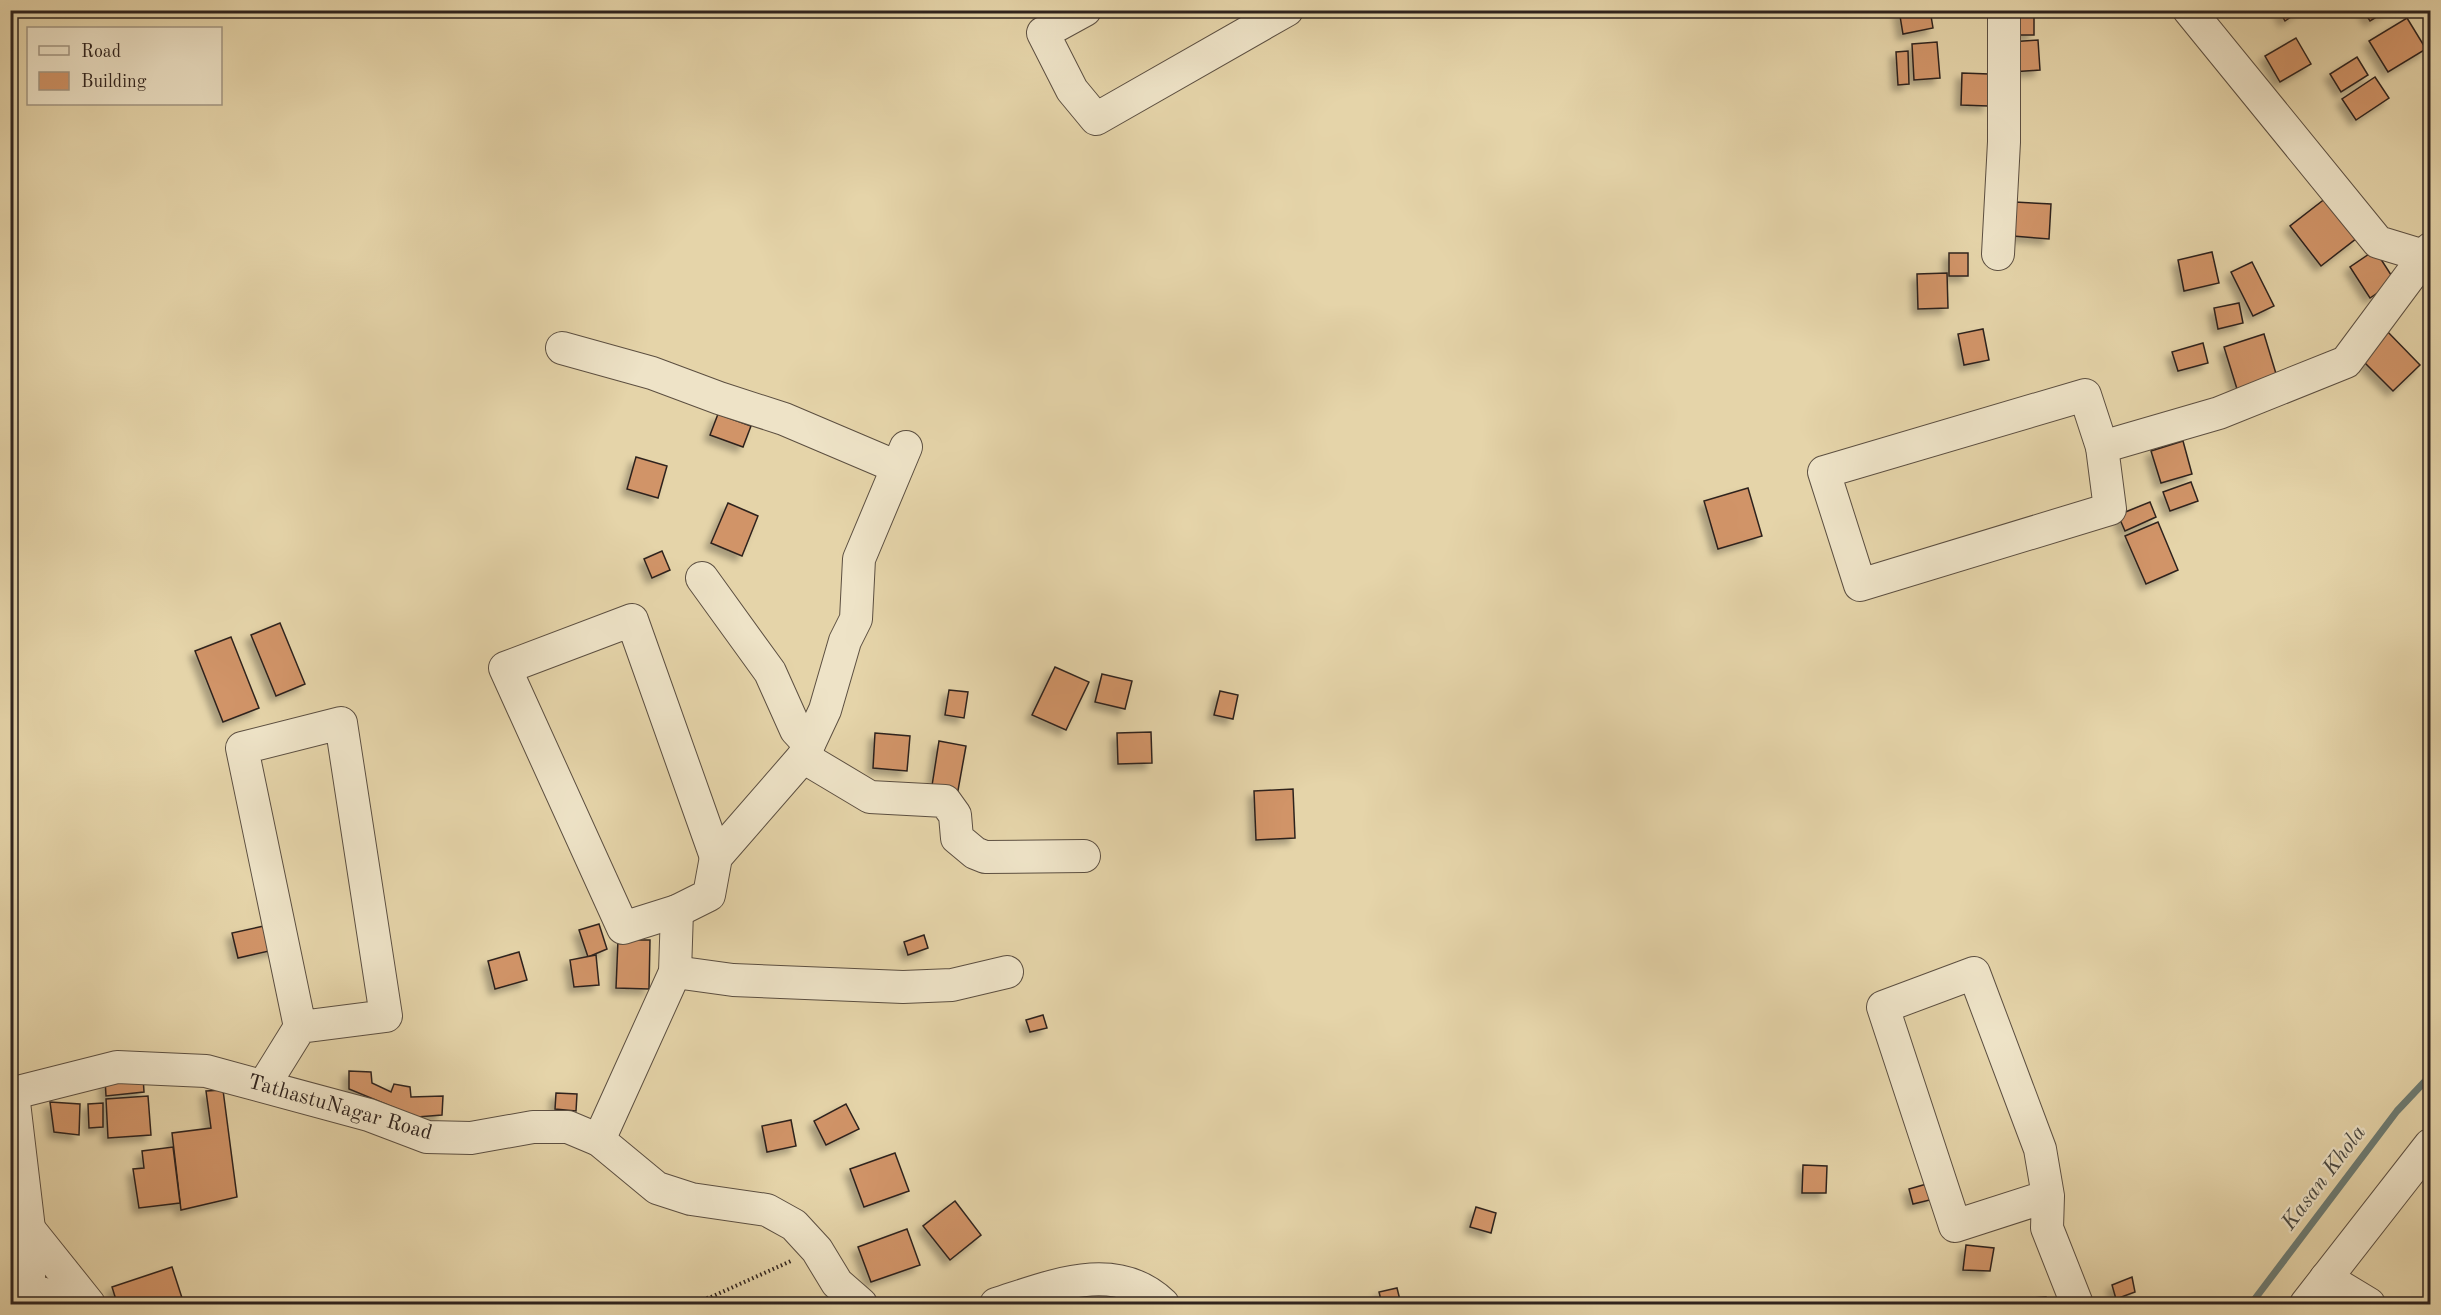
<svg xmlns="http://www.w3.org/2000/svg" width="2441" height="1315" font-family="'Old Standard TT',serif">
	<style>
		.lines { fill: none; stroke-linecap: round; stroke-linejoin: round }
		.stream { stroke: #6d7c74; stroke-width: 7 }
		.building { fill: #d19467; stroke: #2f231e; stroke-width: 1.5; filter: url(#shadow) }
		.minor-casing { stroke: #5c4f41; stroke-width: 34 }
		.path { stroke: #2f231e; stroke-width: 4; stroke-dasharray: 1.5 3; stroke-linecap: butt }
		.minor { stroke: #eee3c7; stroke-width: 32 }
		.labels { text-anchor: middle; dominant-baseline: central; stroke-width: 4.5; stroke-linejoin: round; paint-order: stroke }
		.street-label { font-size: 21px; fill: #2f231e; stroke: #eee3c7 }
		.water-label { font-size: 22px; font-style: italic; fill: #494842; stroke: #eee3c7 }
	</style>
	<defs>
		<filter id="shadow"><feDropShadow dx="-5.5" dy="5.5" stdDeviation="3" flood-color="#0004"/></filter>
	</defs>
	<rect width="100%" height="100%" fill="#e5d4a9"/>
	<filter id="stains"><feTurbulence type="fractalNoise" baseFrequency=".00333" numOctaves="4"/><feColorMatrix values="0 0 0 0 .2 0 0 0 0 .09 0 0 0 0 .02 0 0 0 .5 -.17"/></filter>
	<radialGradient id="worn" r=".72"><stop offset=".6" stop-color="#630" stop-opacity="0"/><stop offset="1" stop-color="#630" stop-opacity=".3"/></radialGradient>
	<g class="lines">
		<path class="stream" d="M2251,1304L2397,1111L2430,1076"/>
	</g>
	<g class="building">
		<path d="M1899,10H1930L1933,28L1903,34Z"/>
		<rect x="2004" y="10" width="30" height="25"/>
		<path d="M2279,10H2301L2285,21Z"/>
		<path d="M2363,10H2388L2370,21Z"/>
		<path d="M2407,18L2426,49L2388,72L2369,41Z"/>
		<path d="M2296,38L2311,64L2280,82L2265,56Z"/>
		<path d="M2038,40L2040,70L2011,72L2009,42Z"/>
		<path d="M1937,42L1940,78L1914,80L1912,44Z"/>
		<path d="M1908,51L1909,84L1898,85L1896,52Z"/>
		<path d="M2357,57L2368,75L2341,92L2330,74Z"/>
		<path d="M1962,73L1989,74L1988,106L1961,105Z"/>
		<path d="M2375,77L2389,98L2356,120L2342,99Z"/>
		<path d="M2326,198L2357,238L2321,266L2290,226Z"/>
		<path d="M2015,202L2051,204L2049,239L2013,236Z"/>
		<path d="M2375,250L2395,281L2370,298L2350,267Z"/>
		<path d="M2212,252L2219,283L2184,291L2178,260Z"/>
		<rect x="1949" y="253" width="19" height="23"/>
		<path d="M2252,262L2274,306L2253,316L2231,272Z"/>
		<path d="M1947,273L1948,308L1918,309L1917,274Z"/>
		<path d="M2239,303L2243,323L2218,329L2214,308Z"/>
		<path d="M2384,328L2420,365L2393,391L2357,355Z"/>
		<path d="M1983,329L1989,360L1964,365L1958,334Z"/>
		<path d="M2264,334L2277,377L2237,389L2224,347Z"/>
		<path d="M2203,343L2208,363L2178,371L2172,352Z"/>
		<path d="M718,414L751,426L743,447L710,435Z"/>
		<path d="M2183,441L2192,474L2161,483L2151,451Z"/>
		<path d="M636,457L667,466L658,498L627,489Z"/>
		<path d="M2191,482L2198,501L2170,511L2163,492Z"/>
		<path d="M1748,488L1762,536L1718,549L1704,501Z"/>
		<path d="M2150,502L2156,517L2125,531L2118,515Z"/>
		<path d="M728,503L758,516L742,556L711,543Z"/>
		<path d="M2158,522L2178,570L2146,584L2125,536Z"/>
		<path d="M662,551L670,570L652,578L644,559Z"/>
		<path d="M280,623L305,684L276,696L251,635Z"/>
		<path d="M231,637L259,708L223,722L195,651Z"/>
		<path d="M1055,667L1089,682L1066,730L1032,715Z"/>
		<path d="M1102,674L1132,681L1125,709L1095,702Z"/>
		<path d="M949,690L968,692L964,718L945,715Z"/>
		<path d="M1220,691L1238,695L1233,719L1214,715Z"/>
		<path d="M1151,732L1152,763L1118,764L1117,733Z"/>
		<path d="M875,733L910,736L907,771L873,768Z"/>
		<path d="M939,741L966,746L957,796L931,792Z"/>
		<path d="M1293,789L1295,838L1256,840L1254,791Z"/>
		<path d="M273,924L278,949L238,958L232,933Z"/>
		<path d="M599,924L607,949L588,957L579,930Z"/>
		<path d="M924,935L928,948L908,955L904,942Z"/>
		<path d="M618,940H650L649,989L616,988Z"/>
		<path d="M519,952L527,980L495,989L488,961Z"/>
		<path d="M596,955L599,985L574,987L570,960Z"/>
		<path d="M1043,1015L1047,1028L1030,1032L1026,1020Z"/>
		<path d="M349,1071L371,1072L372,1083L391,1092L394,1084L410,1087L411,1097L443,1096L442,1115L417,1117L349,1089Z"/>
		<path d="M143,1076L144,1092L106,1096L105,1079Z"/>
		<path d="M223,1090L237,1197L181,1210L172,1133L211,1128L206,1091Z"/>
		<path d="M556,1093L577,1094L576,1111L555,1109Z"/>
		<path d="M148,1096L151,1135L108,1138L106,1099Z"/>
		<path d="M50,1102L80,1104L79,1135L54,1132Z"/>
		<path d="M103,1103V1127L89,1128L88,1104Z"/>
		<path d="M846,1104L859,1129L826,1145L814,1121Z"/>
		<path d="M791,1120L796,1146L767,1152L762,1126Z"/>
		<path d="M173,1147L180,1203L139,1208L133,1169L144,1168L142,1151Z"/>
		<path d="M895,1153L909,1191L864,1207L850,1169Z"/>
		<path d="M1803,1165L1827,1166L1826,1193H1802Z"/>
		<path d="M1930,1183L1934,1199L1913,1204L1909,1189Z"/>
		<path d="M955,1201L981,1235L950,1260L923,1226Z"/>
		<path d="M1476,1207L1496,1213L1491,1233L1470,1227Z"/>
		<path d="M907,1229L920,1265L871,1282L858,1247Z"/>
		<path d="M1966,1245L1994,1248L1990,1271L1963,1270Z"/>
		<path d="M172,1267L184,1304H112L117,1303L112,1287Z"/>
		<path d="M2132,1277L2135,1292L2116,1299L2112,1285Z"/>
		<path d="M1397,1288L1401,1304H1382L1379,1292Z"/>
		<path d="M2046,1297L2048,1304H2031L2032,1298Z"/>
	</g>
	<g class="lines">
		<g class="minor-casing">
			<g id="minor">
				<path d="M1085,10L1043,33L1072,90L1096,119L1287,10"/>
				<path d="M2189,10L2378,242L2424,256"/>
				<path d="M1998,254L2004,142V10"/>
				<path d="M562,348L652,373L719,398L784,419L897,467"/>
				<path d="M2085,395L2102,447L2110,509L1860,585L1824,472Z"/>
				<path d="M2102,447L2219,413L2346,362L2430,249"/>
				<path d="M702,578L770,672L796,730L809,744"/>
				<path d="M803,757L870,797L945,801L955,815L957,838L975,853L985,857L1084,856"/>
				<path d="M677,911L623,928L505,668L632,620L716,857"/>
				<path d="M675,972L733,980L903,987L952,985L1007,972"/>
				<path d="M264,1085L300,1027L242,748L341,723L386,1016L300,1027"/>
				<path d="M10,1094L117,1067L206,1071L369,1115L427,1137L471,1138L533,1127H568L599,1140L657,1188L691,1199L767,1210L794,1225L817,1250L837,1283L861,1304"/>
				<path d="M13,1094L29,1229V1292"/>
				<path d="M599,1140L675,972L677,911L709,895L716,857L803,757L825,710L845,641L856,619L859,559L906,447"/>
				<path d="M2048,1196L1955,1226L1883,1007L1974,973L2040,1149L2048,1196L2047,1228L2077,1304"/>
				<path d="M29,1229L89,1304"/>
				<path d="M2326,1278L2369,1304"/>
				<path d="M11,1301C27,1288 46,1290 60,1304"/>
				<path d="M996,1304C1050,1287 1115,1258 1163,1304"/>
				<path d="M2306,1304L2430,1145"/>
			</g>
		</g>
		<path class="path" d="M685,1304L711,1297L791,1261"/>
		<use href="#minor" class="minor"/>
	</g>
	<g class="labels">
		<g class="street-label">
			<text transform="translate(340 1108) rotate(16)">TathastuNagar Road</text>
		</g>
		<g class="water-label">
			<text transform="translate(2324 1178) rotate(-53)">Kasan Khola</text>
		</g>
	</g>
	<rect width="2441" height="1315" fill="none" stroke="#e5d4a9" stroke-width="36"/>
	<rect x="12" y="12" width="2417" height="1291" fill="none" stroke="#2f231e" stroke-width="3"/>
	<rect x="18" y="18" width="2405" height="1279" fill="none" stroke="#2f231e" stroke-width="1.5"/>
	<rect x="27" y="27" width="195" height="78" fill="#eee3c7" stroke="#a29683" stroke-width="1.5"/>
	<rect x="39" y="46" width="30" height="9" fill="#eee3c7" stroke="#a29683" stroke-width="1.5"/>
	<text x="81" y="57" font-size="18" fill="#2f231e">Road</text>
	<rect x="39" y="72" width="30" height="18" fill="#d19467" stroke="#a29683" stroke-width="1.5"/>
	<text x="81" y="87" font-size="18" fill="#2f231e">Building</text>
	<rect width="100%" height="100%" filter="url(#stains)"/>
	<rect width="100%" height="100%" fill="url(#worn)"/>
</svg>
